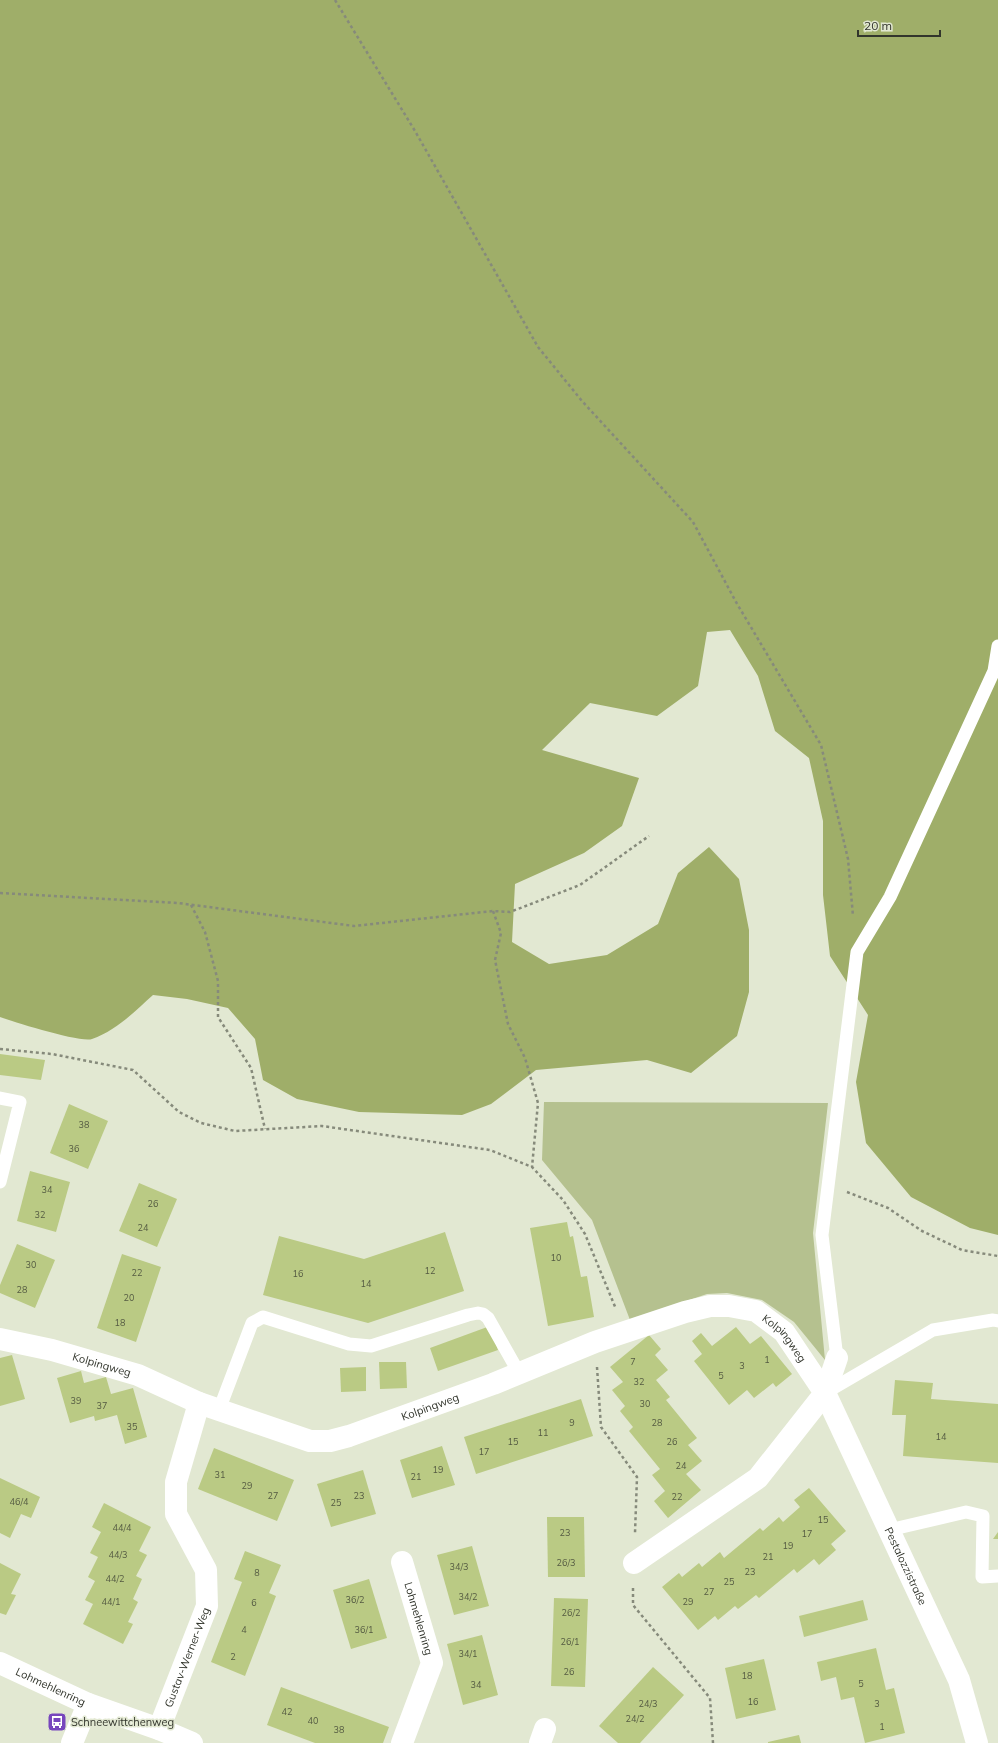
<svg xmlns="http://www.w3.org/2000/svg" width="998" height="1743" font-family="Mulish,sans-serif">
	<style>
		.green { fill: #b5c18f }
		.forest { fill: #9fae69 }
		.building { fill: #baca84 }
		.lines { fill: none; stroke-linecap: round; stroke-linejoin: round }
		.path { stroke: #868a7b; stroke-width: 2.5; stroke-dasharray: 3 3; stroke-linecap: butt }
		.lane { stroke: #fff; stroke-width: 13 }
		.street { stroke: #fff; stroke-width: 22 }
		.labels { text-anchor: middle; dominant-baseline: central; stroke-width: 3; stroke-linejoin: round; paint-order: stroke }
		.number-label { font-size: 9px; fill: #545a42 }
		.street-label { font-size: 11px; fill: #32352c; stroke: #e2e8d2 }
		.poi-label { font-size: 11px; fill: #32352c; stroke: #e2e8d2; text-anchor: start }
	</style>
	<rect width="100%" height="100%" fill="#e2e8d2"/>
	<path class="green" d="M544,1102L828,1103L813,1233L825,1360L794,1322L762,1300L727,1293L707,1294L630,1320L592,1220L542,1160Z"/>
	<path class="forest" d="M0,0H998V1235L970,1228L911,1197L866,1143L856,1082L868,1015L830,956L823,895V821L809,758L775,731L758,676L730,630L707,632L698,686L657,716L590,703L542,750L639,778L622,826L584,853L515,884L512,942L549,964L607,955L658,924L678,873L709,847L739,879L749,930V992L737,1036L691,1073L647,1060L536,1070L491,1104L462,1115L359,1112L297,1099L263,1080L255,1039L228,1008L187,999L153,995C134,1012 117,1030 92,1039C81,1043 14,1022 0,1017Z"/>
	<g class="building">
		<path d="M0,1054L45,1060L41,1080L0,1075Z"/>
		<path d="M69,1104L108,1121L88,1169L50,1153Z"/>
		<path d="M30,1171L70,1182L56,1232L17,1221Z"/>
		<path d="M139,1183L177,1199L157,1247L119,1231Z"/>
		<path d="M567,1222L570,1237L573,1236L581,1277L587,1276L594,1317L548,1326L530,1228Z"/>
		<path d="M445,1232L464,1291L368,1323L263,1295L279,1236L364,1259Z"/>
		<path d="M17,1244L55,1260L35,1308L0,1293V1285Z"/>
		<path d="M122,1254L161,1267L136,1342L97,1328Z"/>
		<path d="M490,1326L498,1350L438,1371L430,1348Z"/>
		<path d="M736,1327L750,1344L761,1336L792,1374L776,1387L773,1383L754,1398L747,1390L729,1405L694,1361L702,1354L692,1341L701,1333L712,1346Z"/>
		<path d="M649,1335L661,1349L655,1355L668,1370L656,1380L670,1397L666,1400L697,1438L688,1445L702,1461L686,1474L701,1490L668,1518L654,1501L665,1491L652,1475L660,1469L629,1431L633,1427L620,1411L625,1406L612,1390L623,1382L610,1367Z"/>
		<path d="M12,1355L25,1399L0,1406V1358Z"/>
		<path d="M379,1362H406L407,1388L380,1389Z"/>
		<path d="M366,1367V1391L341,1392L340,1368Z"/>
		<path d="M81,1371L84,1383L106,1377L111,1394L133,1388L147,1437L125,1444L117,1415L95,1421L94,1416L70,1423L57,1378Z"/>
		<path d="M895,1380L933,1383L931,1399L998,1404V1463L903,1456L906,1415H892Z"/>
		<path d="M581,1399L593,1436L476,1474L464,1437Z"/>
		<path d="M442,1446L455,1485L412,1498L400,1460Z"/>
		<path d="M214,1448L294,1480L277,1521L198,1489Z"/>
		<path d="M363,1470L376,1514L331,1527L317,1484Z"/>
		<path d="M0,1478L40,1497L31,1518L21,1514L10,1538L0,1533Z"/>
		<path d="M809,1488L846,1531L831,1544L836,1550L819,1565L814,1559L797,1573L794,1569L759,1598L756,1595L738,1609L735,1606L718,1620L715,1616L698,1630L662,1587L679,1573L682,1577L699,1563L702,1567L720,1552L724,1558L760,1528L763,1531L779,1517L783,1522L800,1507L794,1500Z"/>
		<path d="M104,1503L151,1527L139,1551L147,1555L136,1576L142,1579L133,1599L138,1602L128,1622L133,1624L123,1644L83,1624L93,1604L85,1600L95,1581L88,1577L98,1557L90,1553L101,1532L92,1527Z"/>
		<path d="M547,1517H584L585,1577H548Z"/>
		<path d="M998,1532V1539H993Z"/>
		<path d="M472,1546L489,1606L454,1615L437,1555Z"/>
		<path d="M245,1551L281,1565L269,1593L276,1596L245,1676L211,1662L242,1582L234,1579Z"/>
		<path d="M0,1563L21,1574L11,1594L16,1595L6,1615L0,1613Z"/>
		<path d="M369,1579L387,1638L351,1649L333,1590Z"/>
		<path d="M554,1598L588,1599L585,1687L551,1686Z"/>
		<path d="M863,1600L868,1620L804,1637L799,1616Z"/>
		<path d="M482,1635L498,1695L463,1705L447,1644Z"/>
		<path d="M876,1648L886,1690L894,1688L905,1733L865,1743L854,1697L841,1700L836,1677L821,1681L817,1662Z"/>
		<path d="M764,1659L776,1710L736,1719L725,1668Z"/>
		<path d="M653,1667L684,1695L640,1743H618L599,1726Z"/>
		<path d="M281,1687L389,1727L383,1743H315L267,1725Z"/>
		<path d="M799,1735L801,1743H768V1742Z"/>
	</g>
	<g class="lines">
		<g class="path">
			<path d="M335,0L415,131L538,347L582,401L693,522L736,602L821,745L848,859L853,916"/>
			<path d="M0,893L178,903L354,926L493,911L510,912L580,885L649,836"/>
			<path d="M191,905L205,932L218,981V1017L251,1068L265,1129"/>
			<path d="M493,911L501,933L495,960L508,1024L525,1058L538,1103L532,1167"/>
			<path d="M0,1049L52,1054L133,1070L179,1112L201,1123L235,1131L322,1126L490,1150L532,1167L563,1200L585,1234L616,1309"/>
			<path d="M847,1192L888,1208L922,1231L962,1250L998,1256"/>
			<path d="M597,1367L601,1427L637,1477L635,1533"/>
			<path d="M633,1588V1605L710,1698L713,1743"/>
		</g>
		<g class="lane">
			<path d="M0,1098L20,1102L0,1182"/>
			<path d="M837,1358L822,1235L857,952L890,897L994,671L998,646"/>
			<path d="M825,1393L933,1330L993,1320L998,1321"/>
			<path d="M219,1410L252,1323L263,1317L349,1344L371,1346L468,1315L478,1313L483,1314L488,1318L519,1373"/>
			<path d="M889,1530L966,1512L983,1516L982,1577L998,1576"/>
		</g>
		<g class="street">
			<path id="s1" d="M0,1339L52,1350L138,1375L199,1403L310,1441H330L349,1436L493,1384L595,1342L685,1312L710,1306H729L756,1311L784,1332L825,1393L758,1478L634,1563"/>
			<path id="s2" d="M837,1358L825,1393L959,1680L977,1743"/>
			<path id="s3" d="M402,1562L432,1663L402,1743"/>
			<path id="s4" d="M0,1663L88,1704L159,1729L192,1743"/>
			<path id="s5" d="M159,1729L207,1606L206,1570L176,1514V1482L199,1403"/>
			<path d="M72,1743L88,1704"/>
			<path d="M540,1743L545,1729"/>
		</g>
	</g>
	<defs>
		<g id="bus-square" transform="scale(1)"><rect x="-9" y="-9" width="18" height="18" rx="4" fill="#7746bd" stroke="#e2e8d2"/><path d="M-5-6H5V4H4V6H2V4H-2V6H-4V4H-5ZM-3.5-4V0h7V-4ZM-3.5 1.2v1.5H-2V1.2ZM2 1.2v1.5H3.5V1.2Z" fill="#fff"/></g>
	</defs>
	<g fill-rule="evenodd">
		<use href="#bus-square" x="57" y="1722"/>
	</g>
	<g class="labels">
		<g class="number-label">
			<text x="84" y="1124">38</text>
			<text x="74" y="1148">36</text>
			<text x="47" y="1189">34</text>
			<text x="153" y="1203">26</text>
			<text x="40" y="1214">32</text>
			<text x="143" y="1227">24</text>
			<text x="556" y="1257">10</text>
			<text x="31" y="1264">30</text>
			<text x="430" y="1270">12</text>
			<text x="137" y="1272">22</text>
			<text x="298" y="1273">16</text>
			<text x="366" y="1283">14</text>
			<text x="22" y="1289">28</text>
			<text x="129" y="1297">20</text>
			<text x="120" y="1322">18</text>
			<text x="767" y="1359">1</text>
			<text x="633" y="1361">7</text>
			<text x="742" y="1365">3</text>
			<text x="721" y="1375">5</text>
			<text x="639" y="1381">32</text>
			<text x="76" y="1400">39</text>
			<text x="645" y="1403">30</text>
			<text x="102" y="1405">37</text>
			<text x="572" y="1422">9</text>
			<text x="657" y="1422">28</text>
			<text x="132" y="1426">35</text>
			<text x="543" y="1432">11</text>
			<text x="941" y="1436">14</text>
			<text x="513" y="1441">15</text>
			<text x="672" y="1441">26</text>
			<text x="484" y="1451">17</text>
			<text x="681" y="1465">24</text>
			<text x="438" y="1469">19</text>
			<text x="220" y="1474">31</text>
			<text x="416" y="1476">21</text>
			<text x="247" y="1485">29</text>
			<text x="273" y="1495">27</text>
			<text x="359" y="1495">23</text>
			<text x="677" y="1496">22</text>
			<text x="19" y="1501">46/4</text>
			<text x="336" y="1502">25</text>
			<text x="823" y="1519">15</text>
			<text x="122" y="1527">44/4</text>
			<text x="565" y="1532">23</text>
			<text x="807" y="1533">17</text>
			<text x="788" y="1545">19</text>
			<text x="118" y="1554">44/3</text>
			<text x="768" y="1556">21</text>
			<text x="566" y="1562">26/3</text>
			<text x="459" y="1566">34/3</text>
			<text x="750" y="1571">23</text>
			<text x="257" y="1572">8</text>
			<text x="115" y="1578">44/2</text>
			<text x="729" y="1581">25</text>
			<text x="709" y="1591">27</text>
			<text x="468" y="1596">34/2</text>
			<text x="355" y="1599">36/2</text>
			<text x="111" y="1601">44/1</text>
			<text x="688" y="1601">29</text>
			<text x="254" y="1602">6</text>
			<text x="571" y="1612">26/2</text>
			<text x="244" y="1629">4</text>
			<text x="364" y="1629">36/1</text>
			<text x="570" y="1641">26/1</text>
			<text x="468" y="1653">34/1</text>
			<text x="233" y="1656">2</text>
			<text x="569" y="1671">26</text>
			<text x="747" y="1675">18</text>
			<text x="861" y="1683">5</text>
			<text x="476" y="1684">34</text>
			<text x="753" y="1701">16</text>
			<text x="648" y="1703">24/3</text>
			<text x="877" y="1703">3</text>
			<text x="287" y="1711">42</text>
			<text x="635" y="1718">24/2</text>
			<text x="313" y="1720">40</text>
			<text x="882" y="1726">1</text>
			<text x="339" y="1729">38</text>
		</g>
		<g class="street-label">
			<text stroke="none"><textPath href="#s1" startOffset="837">Kolpingweg</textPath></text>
			<text stroke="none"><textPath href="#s1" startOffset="105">Kolpingweg</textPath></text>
			<text stroke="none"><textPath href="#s1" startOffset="453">Kolpingweg</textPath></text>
			<text stroke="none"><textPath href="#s2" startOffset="228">Pestalozzistraße</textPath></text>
			<text stroke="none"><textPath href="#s3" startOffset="59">Lohmehlenring</textPath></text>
			<text stroke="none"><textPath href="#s5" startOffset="77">Gustav-Werner-Weg</textPath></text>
			<text stroke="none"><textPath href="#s4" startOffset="56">Lohmehlenring</textPath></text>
		</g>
		<g class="poi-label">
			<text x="71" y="1722">Schneewittchenweg</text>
		</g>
	</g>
	<path d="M858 30v6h82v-6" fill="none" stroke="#32352c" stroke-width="2"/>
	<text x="864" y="30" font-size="12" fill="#32352c" stroke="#e2e8d2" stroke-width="3" paint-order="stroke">20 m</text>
</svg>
